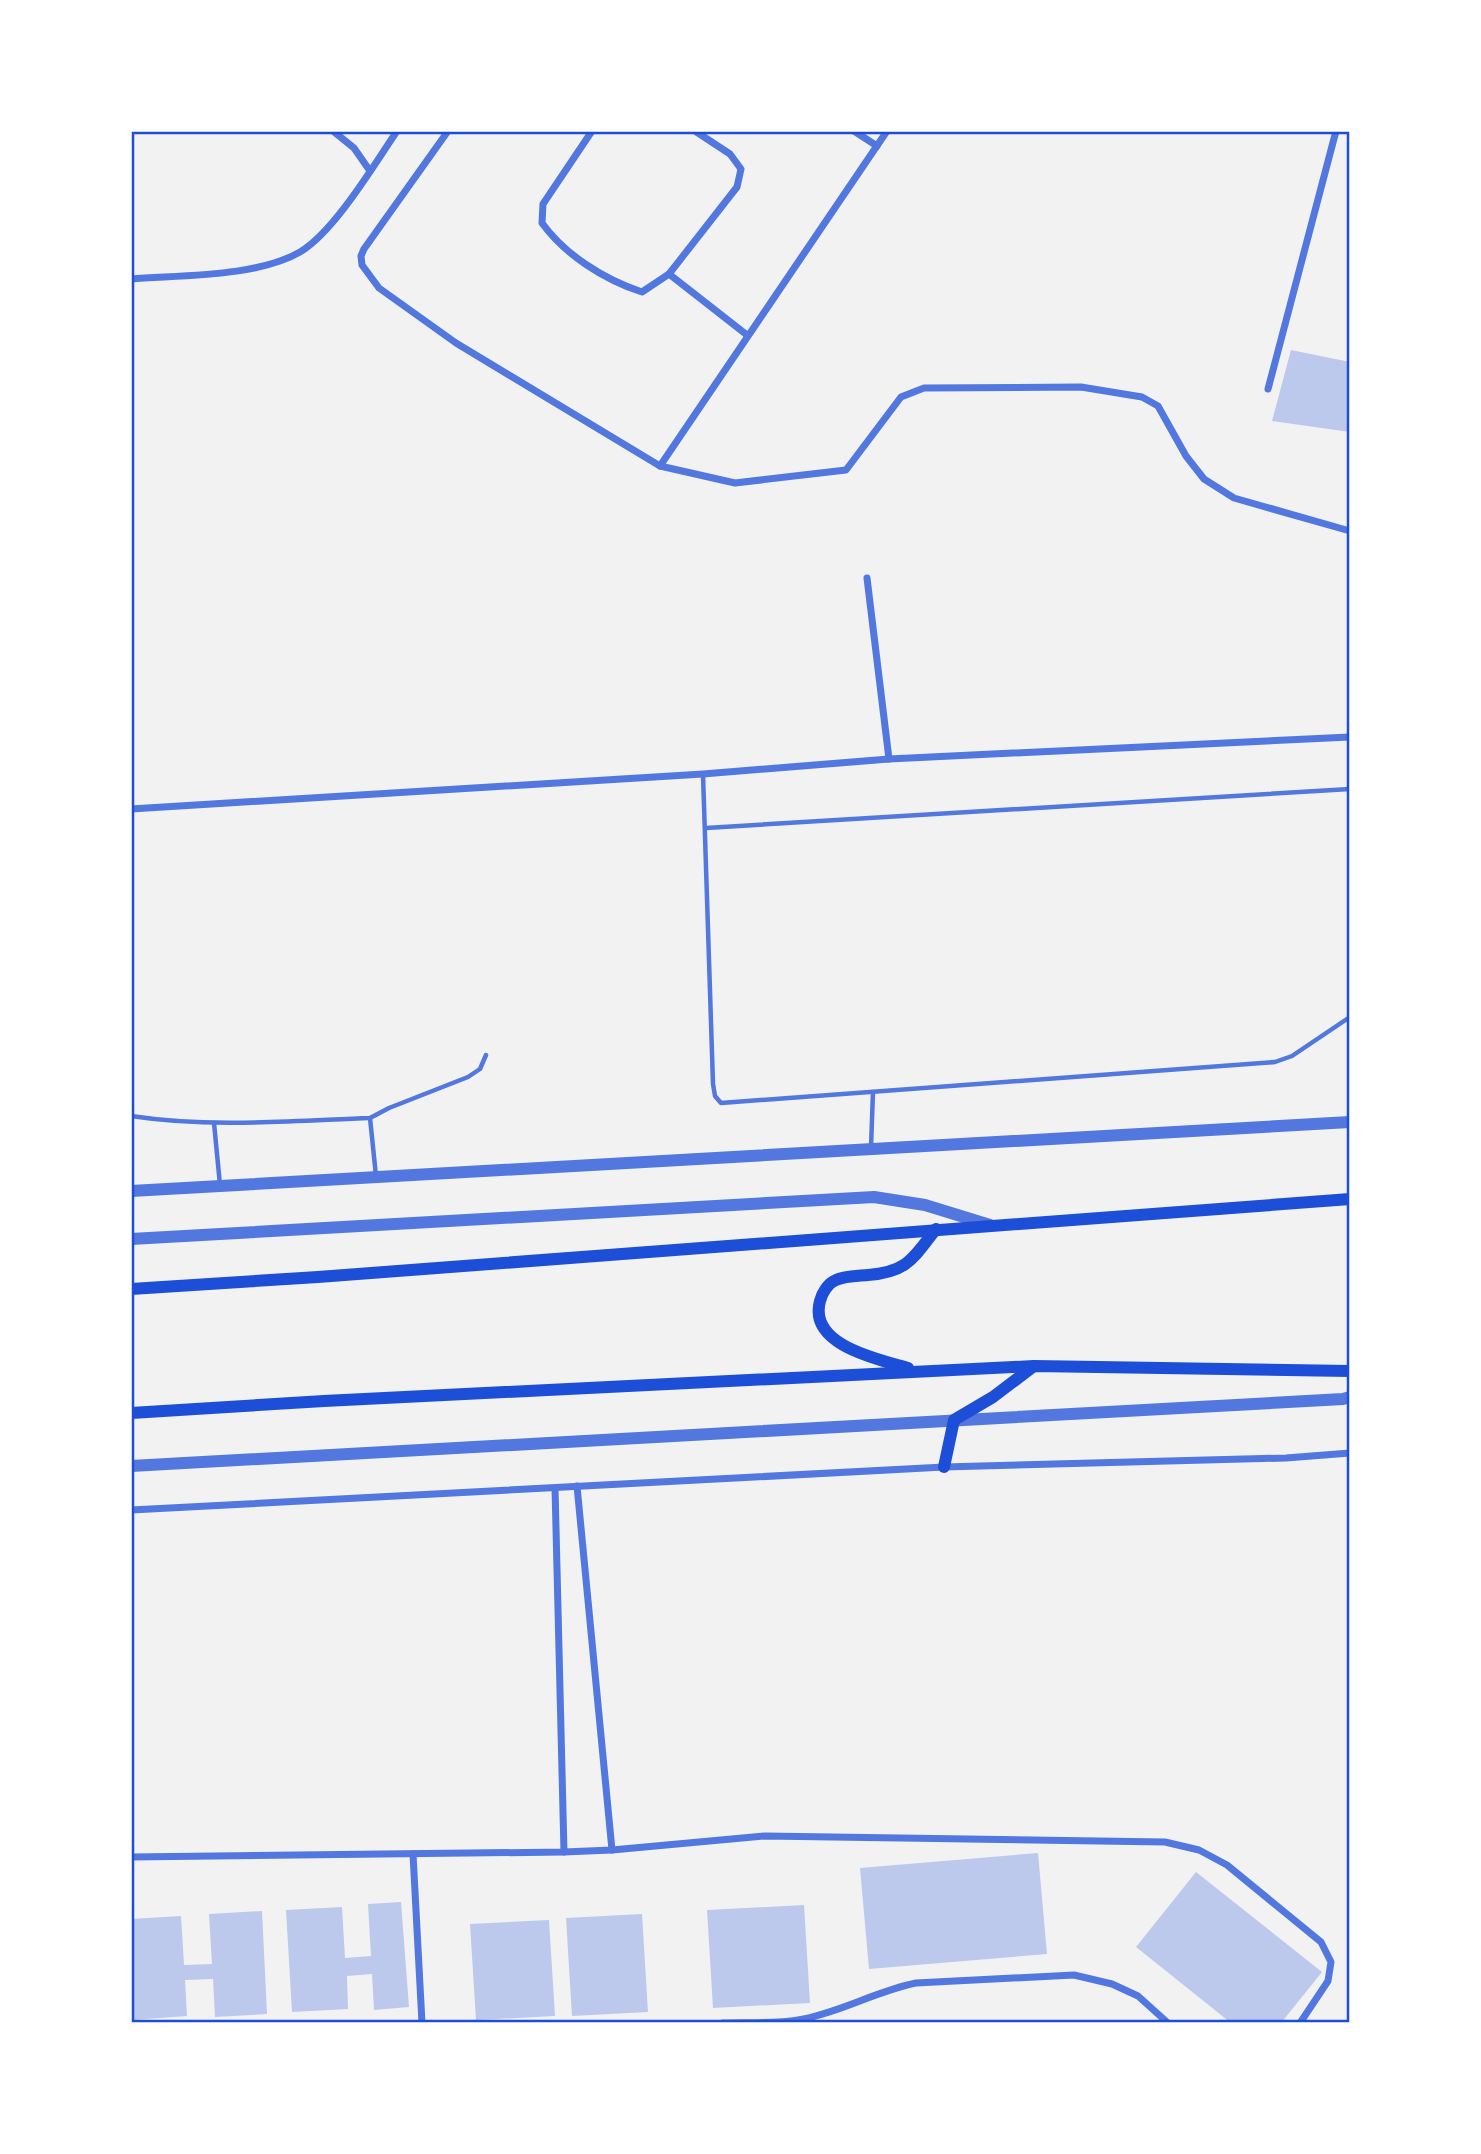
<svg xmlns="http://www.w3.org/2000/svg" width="1481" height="2154" font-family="Quicksand,sans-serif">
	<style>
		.building { fill: #bdc9ec }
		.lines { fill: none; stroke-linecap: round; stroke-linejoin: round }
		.service { stroke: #5277de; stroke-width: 4.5 }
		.minor { stroke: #5277de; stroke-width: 7 }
		.tertiary { stroke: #5277de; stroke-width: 12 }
		.secondary { stroke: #1d4ed8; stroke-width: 12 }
		.neatline { fill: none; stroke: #1d4ed8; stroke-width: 2.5 }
	</style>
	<rect width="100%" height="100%" fill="#f2f2f2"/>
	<g class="building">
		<path d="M1291,350L1350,362V432L1272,421Z"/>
		<path d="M1038,1853L1047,1954L869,1969L860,1868Z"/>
		<path d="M1196,1872L1322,1972L1281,2023H1231L1136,1947Z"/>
		<path d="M401,1902L409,2007L374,2010L372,1974L347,1976L348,2009L292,2012L286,1910L342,1907L345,1958L371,1956L368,1904Z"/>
		<path d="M804,1905L810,2003L713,2008L707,1910Z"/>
		<path d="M262,1911L267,2014L215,2017L213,1979L185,1980L187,2016L132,2020L131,1919L181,1916L184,1965L212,1964L209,1914Z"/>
		<path d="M642,1914L648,2012L572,2016L566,1918Z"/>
		<path d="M549,1920L555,2016L476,2020L470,1924Z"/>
	</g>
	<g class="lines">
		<g class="service">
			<path d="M703,774L713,1084L715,1096L721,1103L1275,1062L1292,1056L1350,1017"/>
			<path d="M706,828L1350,789"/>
			<path d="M131,1116C210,1128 290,1121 370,1118L389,1108L468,1077L480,1069L486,1055"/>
			<path d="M370,1118L376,1176"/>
			<path d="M214,1123L220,1185"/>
			<path d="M871,1147L873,1092"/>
		</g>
		<g class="minor">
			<path d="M333,131L354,148L370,171"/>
			<path d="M448,131L364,249L361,256L362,265L379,288L456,343L660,466L735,483L846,470L901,397L924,388L1081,387L1142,397L1158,406L1186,456L1204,479L1234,498L1350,531"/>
			<path d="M592,131L543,204L542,223C565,255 605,280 642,292L669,274L737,187L741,169L730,154L695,131"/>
			<path d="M854,131L877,146"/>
			<path d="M669,274L747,335"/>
			<path d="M131,279C181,275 257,277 300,252C334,232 374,165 397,131"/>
			<path d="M1268,389L1336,131"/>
			<path d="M660,466L887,131"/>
			<path d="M867,578L889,759"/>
			<path d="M131,809L703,774L889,759L1350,737"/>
			<path d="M577,1486L612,1850"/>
			<path d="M555,1488L564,1852"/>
			<path d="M131,1510L944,1467L1286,1458L1350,1453"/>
			<path d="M413,1854L422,2023"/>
			<path d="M131,1857L564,1852L612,1850L765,1836L1165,1842L1199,1850L1227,1865L1321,1942L1331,1962L1328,1981L1300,2023"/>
			<path d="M723,2023C747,2022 774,2024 798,2020C839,2013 876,1991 916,1983L1074,1975L1112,1984L1138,1996L1168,2023"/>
		</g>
		<g class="tertiary">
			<path d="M131,1191L1350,1122"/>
			<path d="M131,1239L874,1197L925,1205L990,1225"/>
			<path d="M131,1466L1343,1399L1350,1397"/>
		</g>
		<g class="secondary">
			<path d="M131,1289L318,1277L1350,1199"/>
			<path d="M908,1368C877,1359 808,1345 820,1301C822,1293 828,1283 836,1280C845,1276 858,1276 868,1275C908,1272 913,1258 936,1229"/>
			<path d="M131,1413L324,1401L1034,1366L1350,1371"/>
			<path d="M944,1467L954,1420L993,1397L1034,1366"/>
		</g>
	</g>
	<rect width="1481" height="2154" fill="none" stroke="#ffffff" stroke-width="266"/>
	<rect x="133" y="133" width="1215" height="1888" class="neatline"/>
</svg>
